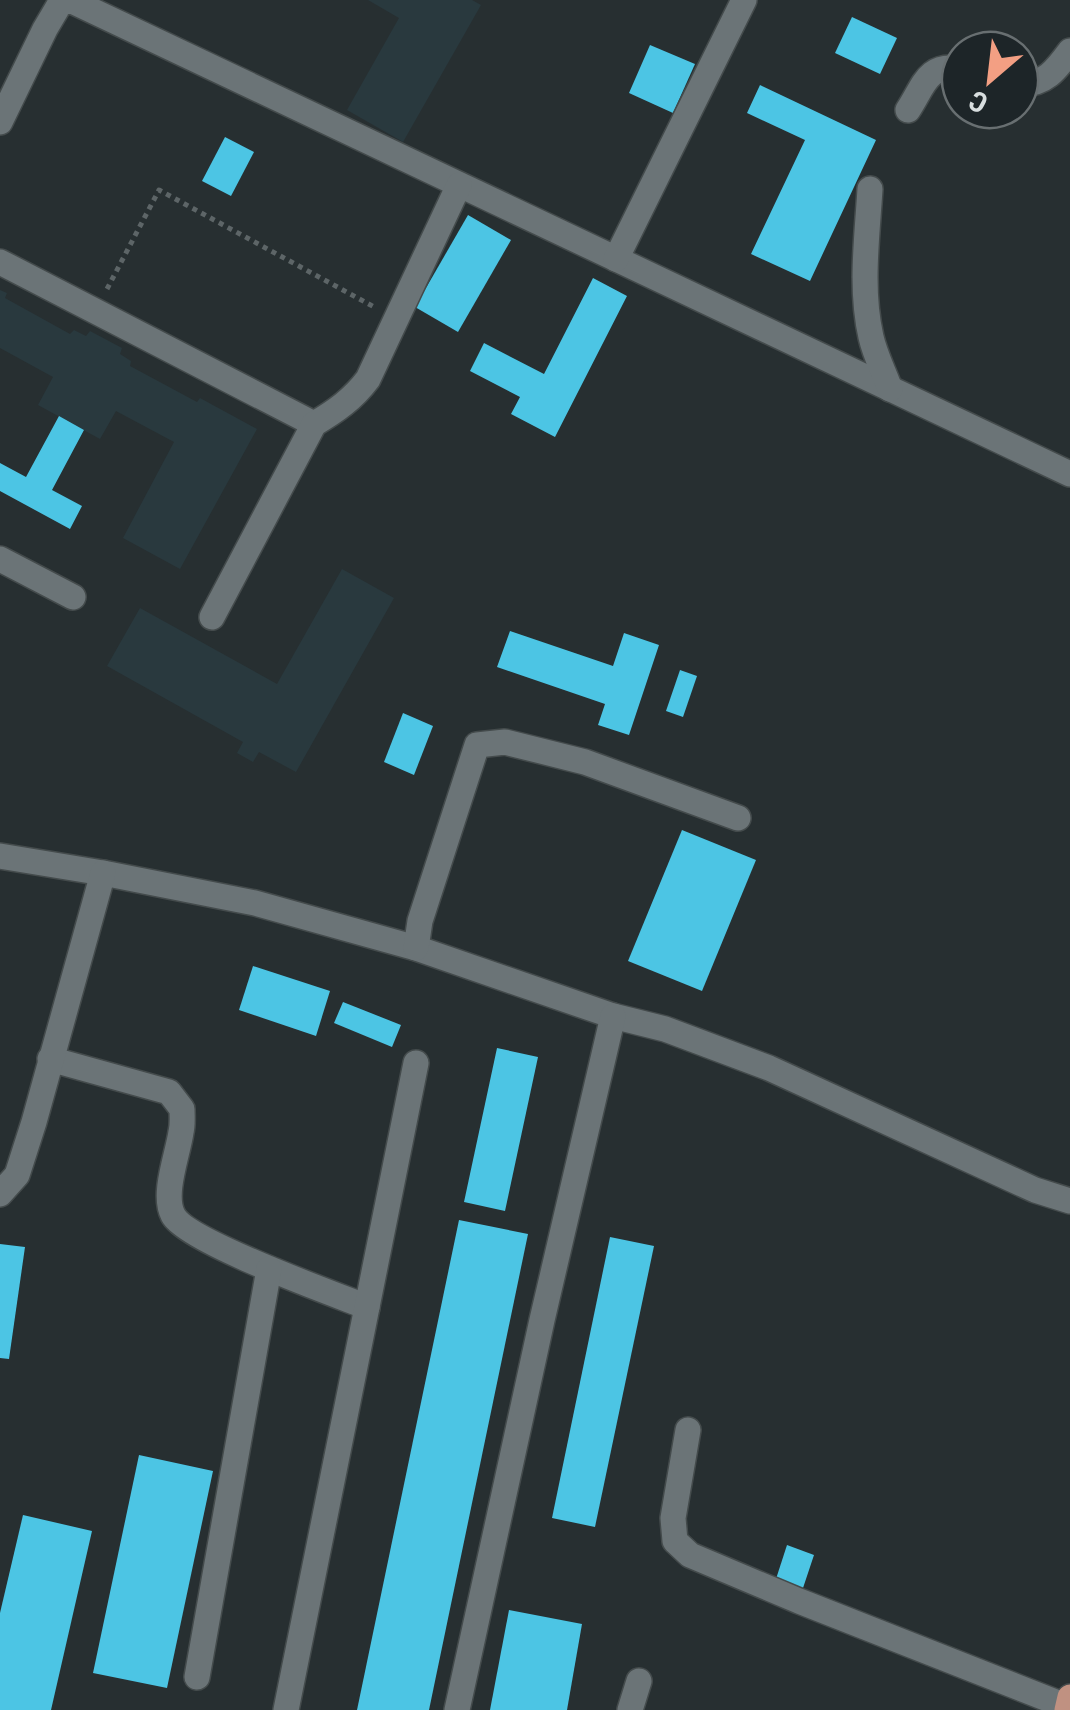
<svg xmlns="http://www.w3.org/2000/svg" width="1070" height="1710" font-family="'Roboto Condensed',sans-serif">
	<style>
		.built { fill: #29393e }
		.building { fill: #4cc5e4 }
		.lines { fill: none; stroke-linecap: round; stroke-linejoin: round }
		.minor-casing { stroke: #444b4c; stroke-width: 28 }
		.major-casing { stroke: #444b4c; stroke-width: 28 }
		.path { stroke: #5d6567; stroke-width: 5; stroke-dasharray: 5 5; stroke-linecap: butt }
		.minor { stroke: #6b7477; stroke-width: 25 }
		.major { stroke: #c09181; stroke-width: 25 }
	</style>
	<rect width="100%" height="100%" fill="#272f31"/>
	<g class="built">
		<path d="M368,0H472L481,5L403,142L347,110L399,18Z"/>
		<path d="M0,290L7,293L5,298L70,334L74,330L86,336L90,331L122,348L120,354L131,361L130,366L197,402L200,398L257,429L180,569L123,538L174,442L116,411L100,439L38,405L53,377L0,348Z"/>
		<path d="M342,569L394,598L296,772L259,752L253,762L237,753L243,742L107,666L140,608L277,684Z"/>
	</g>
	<g class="building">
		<path d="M852,17L897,38L880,74L835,53Z"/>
		<path d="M650,45L695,64L673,113L629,93Z"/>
		<path d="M760,85L876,140L810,281L751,254L805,140L747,113Z"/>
		<path d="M225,137L254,152L231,196L202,181Z"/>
		<path d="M468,215L511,240L458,332L415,307Z"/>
		<path d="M593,278L627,296L555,437L511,414L520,397L470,371L484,343L544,374Z"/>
		<path d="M59,416L84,430L52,490L82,506L70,529L0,491V463L26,477Z"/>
		<path d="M510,631L613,666L624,633L659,645L629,735L598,725L605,704L497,667Z"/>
		<path d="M680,670L697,676L683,717L666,711Z"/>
		<path d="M403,713L433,726L414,775L384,762Z"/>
		<path d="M682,830L756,860L702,991L628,961Z"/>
		<path d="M253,966L330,991L316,1036L239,1010Z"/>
		<path d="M343,1002L401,1025L392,1047L334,1023Z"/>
		<path d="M497,1048L538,1057L505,1211L464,1202Z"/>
		<path d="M459,1220L528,1234L429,1710H357Z"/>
		<path d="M610,1237L654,1246L595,1527L552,1518Z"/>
		<path d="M0,1244L25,1247L9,1359L0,1358Z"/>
		<path d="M139,1455L213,1471L167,1688L93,1673Z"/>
		<path d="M23,1515L92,1531L51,1710H0V1613Z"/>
		<path d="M787,1545L814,1555L802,1591L775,1582Z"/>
		<path d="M509,1610L582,1624L567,1710H490Z"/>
	</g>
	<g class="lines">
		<g class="minor-casing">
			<g id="minor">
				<path d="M1020,84C1045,85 1056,70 1070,51"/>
				<path d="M908,110C924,86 927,63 960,69"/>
				<path d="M0,122L45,29L58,7L63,2L72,1L1070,474"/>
				<path d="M870,189C867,238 860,289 871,337C875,355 884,372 890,389"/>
				<path d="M616,259L744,0"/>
				<path d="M0,262L314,424"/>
				<path d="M0,559L73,597"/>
				<path d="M212,617L314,424C336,411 353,399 368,379L459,185"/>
				<path d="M0,856L103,873L255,903L416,948L613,1016L665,1029L769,1068L1035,1190L1070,1201"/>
				<path d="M416,948L420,921L477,745L505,742L585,762L738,818"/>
				<path d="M50,1059L169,1092L182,1109C182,1116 183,1124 181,1132C178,1154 162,1194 173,1215C186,1241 334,1294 367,1307"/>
				<path d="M0,1194L17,1175L34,1122L103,873"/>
				<path d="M688,1430L673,1518L675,1541L690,1555L799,1601L1068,1707"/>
				<path d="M197,1677L269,1269"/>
				<path d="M286,1710L416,1063"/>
				<path d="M457,1710L542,1320L613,1016"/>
				<path d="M630,1710L639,1681"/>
			</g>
		</g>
		<g class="major-casing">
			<path id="major" d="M1067,1710L1070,1697"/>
		</g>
		<path class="path" d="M107,289L159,190L376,308"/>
		<use href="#minor" class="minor"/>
		<use href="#major" class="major"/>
	</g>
	<g transform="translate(990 80) rotate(208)"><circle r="48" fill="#1d2528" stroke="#686f71" stroke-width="2.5"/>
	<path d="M0-8L18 38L0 25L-18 38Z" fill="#f39f83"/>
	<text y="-15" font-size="28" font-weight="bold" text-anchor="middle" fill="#d8dedf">С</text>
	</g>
</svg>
